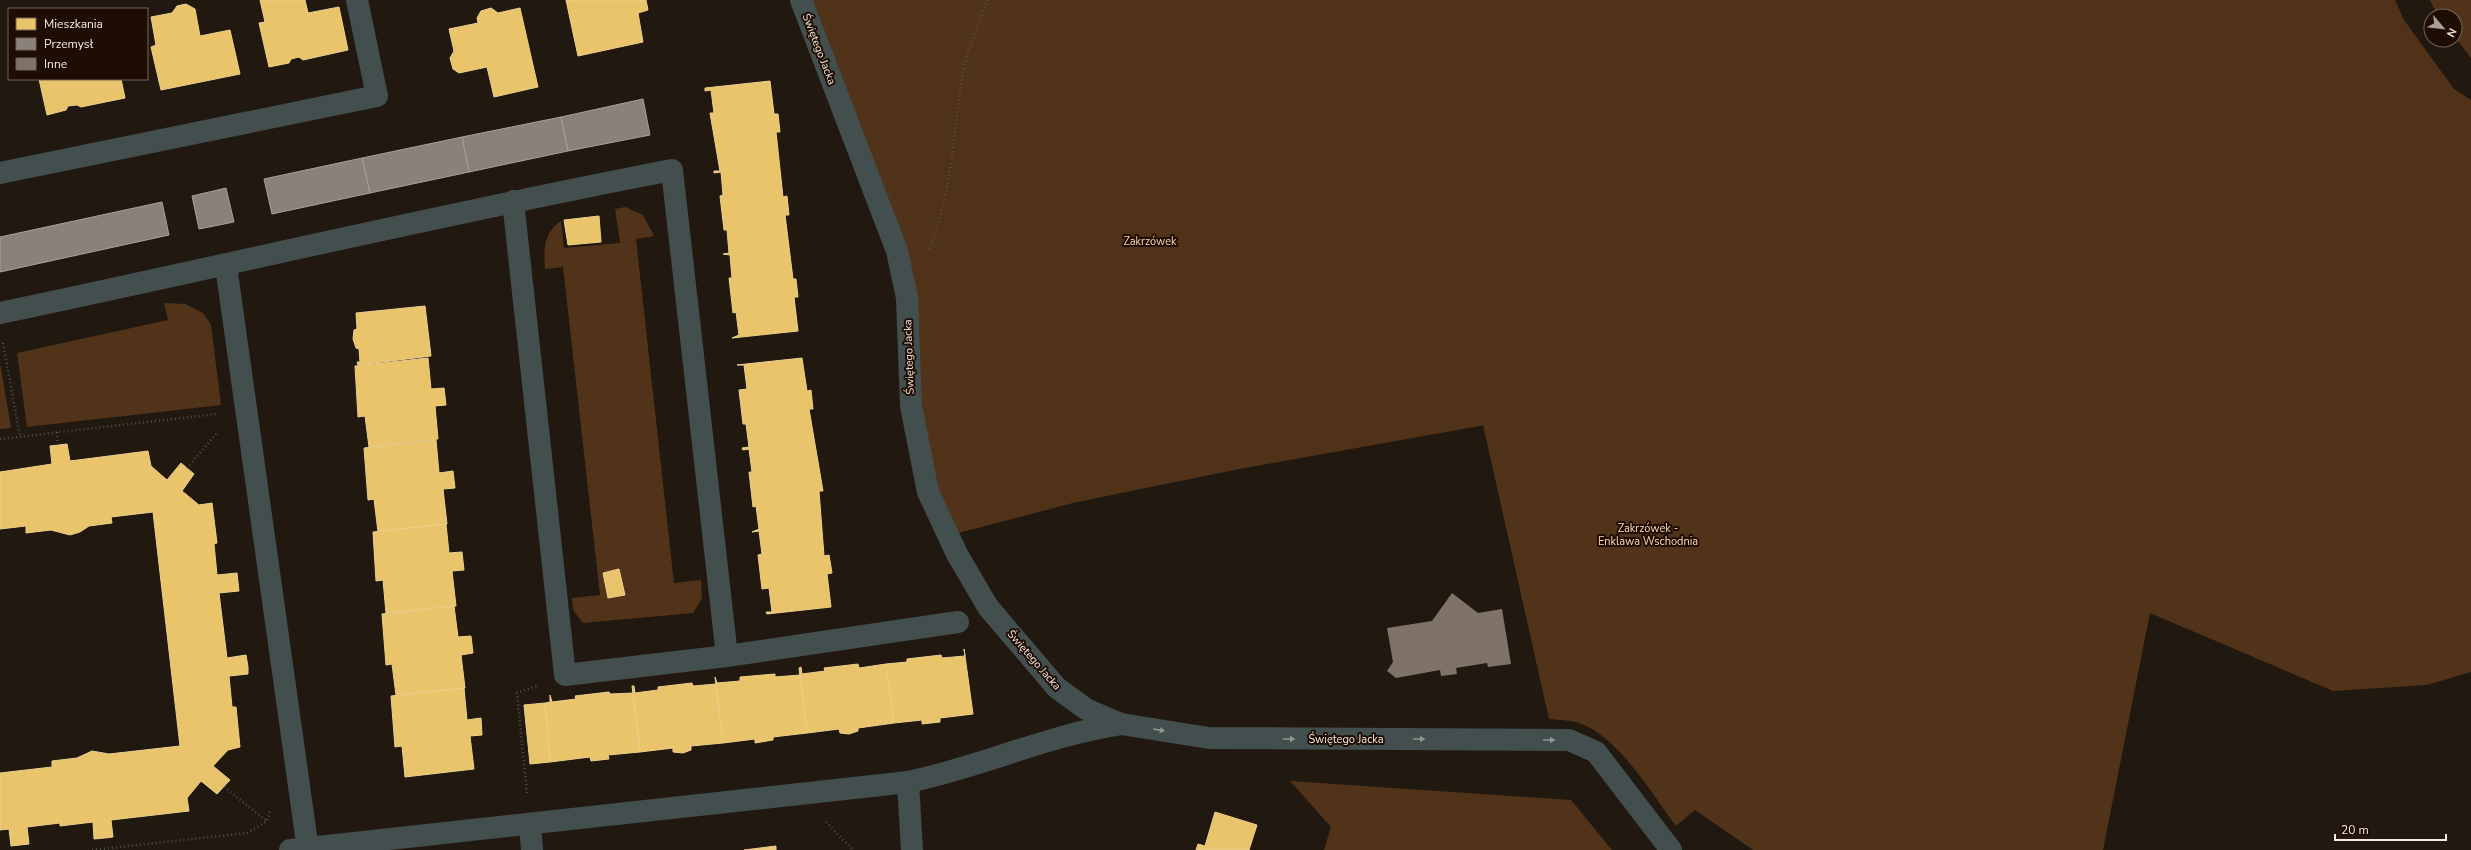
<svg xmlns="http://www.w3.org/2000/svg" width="2471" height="850" font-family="'Nunito Sans',sans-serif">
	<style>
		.green { fill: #51331a }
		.forest { fill: #503219; fill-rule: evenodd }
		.homes { fill: #e9c46a; stroke: #edcf8e }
		.industry { fill: #8a817c; stroke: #aaa09a }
		.building { fill: #7f7369 }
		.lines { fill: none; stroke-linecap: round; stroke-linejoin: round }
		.path { stroke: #4c524f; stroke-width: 2.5; stroke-dasharray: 1 3; stroke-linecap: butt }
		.minor { stroke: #424f4e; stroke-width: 22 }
		.oneway { fill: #939590 }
		.labels { text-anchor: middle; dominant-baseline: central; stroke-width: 4; stroke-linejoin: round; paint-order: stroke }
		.street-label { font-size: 11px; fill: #f6eae1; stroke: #1e0d02 }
		.park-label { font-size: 11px; fill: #fdd7bc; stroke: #1e0d02 }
	</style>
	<rect width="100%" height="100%" fill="#211810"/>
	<g class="green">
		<path d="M792,0H2356L2393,125L2471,104V672L2427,685L2333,691L2150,613L2103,850H1753L1695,810L1676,826C1652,794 1618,736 1579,723C1570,720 1558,720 1549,719L1483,425L1239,469L1073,502L954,534L937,485L911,379L910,275Z"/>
		<path d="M2432,0H2471V58L2455,37V16H2439L2436,13L2439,10Z"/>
		<path d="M625,207L643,215L654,236L636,239L674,583L701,580L702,599L693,613L583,623L573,610L572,598L600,595L563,267L545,269C544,249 543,233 561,221L564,248L620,243L615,209Z"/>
		<path d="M164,303L185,304L203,313L211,325L221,405L27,427L17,353L168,320Z"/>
		<path d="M0,363L11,428L0,429Z"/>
		<path d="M1290,781L1571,800L1612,850H1324L1331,827Z"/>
	</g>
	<g class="forest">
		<path d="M820,0H942L955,57L971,155L1248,84L1322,142L1587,75L1841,196L2012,0H2395L2404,20L2454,89L2471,100V252L2444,247L2441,255L2471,360V439L2010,503L1975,340L1724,397L1604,404L1238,469L1073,503L966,531L944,418L992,372L927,194L896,200ZM2292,127L2325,257L2028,318L1991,256L2060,145Z"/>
		<path d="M1140,0H1192L1140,18Z"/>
		<path d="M2430,0H2454L2436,13Z"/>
	</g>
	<g class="homes">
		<path d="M260,0H305L308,13L339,7L348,50L303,60L299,57L291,59L289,63L269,67L259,23L265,22Z"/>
		<path d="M566,0H646L648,10L638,13L643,42L578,56Z"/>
		<path d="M186,4L195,9L200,36L230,30L240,74L161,90L151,47L156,45L151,17L172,13L177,6Z"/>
		<path d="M491,8L498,13L520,8L538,87L494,97L487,67L459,73L453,69L450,58L454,51L449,29L478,23L477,18L481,11Z"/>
		<path d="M39,79H121L125,98L81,107L77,105L68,106L66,110L47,115Z"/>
		<path d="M770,81L774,114H778L780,132H776L783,197L787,196L789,215H785L793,279H796L798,297H794L798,331L732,338L739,335L736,312L733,313L729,278H732L730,255L723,254L729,253L727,230H724L720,196L723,195L721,172L714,173V171H720L710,113H714L711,90L705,91V88Z"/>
		<path d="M599,216L601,242L568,245L564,220Z"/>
		<path d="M425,306L431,356L358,365L357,362H360L359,349L356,348L353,339L354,330L357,329L356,313Z"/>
		<path d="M428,358L431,389L444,388L446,405L435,406L438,439L369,447L365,416L358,417L355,366Z"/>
		<path d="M802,358L807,391L811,390L813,409H809L823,491H819L824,556L829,555L832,573L827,574L831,607L767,614L766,612H772L769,588L762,589L758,555L762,554L759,531L752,532L759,529L756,506L753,507L749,472H752L749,449L743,450L742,448L749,447L746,424H743L739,390L747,389L744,365H737Z"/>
		<path d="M436,440L439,473L453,471L455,488L443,489L447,524L378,532L374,499L368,500L364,448Z"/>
		<path d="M67,444L70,461L148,451L151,466L167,480L181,463L194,474L182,491L199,505L212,503L217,543L214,544L217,575L237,573L239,591L219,593L227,658L246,655L248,667V674L229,676L232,707H236L240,747L228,750L213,766L230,780L217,794L201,781L187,798L189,811L111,820L113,837L105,838L94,839L93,822L60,826V823L27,827L29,844L11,846L9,829L0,830V773L52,767V761L77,758L92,751L109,754L180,746L153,512L111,517L112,523L89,526L80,532L70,535L51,530L26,533V526L0,529V472L52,464L50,446Z"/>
		<path d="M446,524L449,553L462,552L464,570L452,571L456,606L386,613L383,580L376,581L373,532Z"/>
		<path d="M619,569L625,595L608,598L603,573Z"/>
		<path d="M454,606L458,637L471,636L473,653L461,655L465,688L396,695L392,664L386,665L382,614Z"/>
		<path d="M964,649L973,714L940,718V722L922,724V720L894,723L886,664L907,662V659L941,655L942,658L965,656Z"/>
		<path d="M858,664L859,668L886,664L894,723L858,728V731L849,734L840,733L839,729L807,733L799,668L801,667L802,674L825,671L824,668Z"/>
		<path d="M775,674V677L800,675L807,733L773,737V740L755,743V739L723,743L715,677L717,683L740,681V677Z"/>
		<path d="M692,683L693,686L716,684L723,743L691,746V750L683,753L673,752V748L640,752L632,686H634L635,693L658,690V687Z"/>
		<path d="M464,688L467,720L481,718L482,735L470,736L474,769L405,777L402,746L395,747L391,696Z"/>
		<path d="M609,692L610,694L633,693L640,752L608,755L609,759L591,761L590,757L550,762L545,703L550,702V695L552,702L576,699L575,696Z"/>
		<path d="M545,703L550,762L530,764L524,705Z"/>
		<path d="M1215,812L1257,825L1249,850H1196L1198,844L1205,846Z"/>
		<path d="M776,846V850H744Z"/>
	</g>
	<g class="industry">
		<path d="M643,99L650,135L568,151L561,117Z"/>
		<path d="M561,117L568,151L469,172L462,137Z"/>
		<path d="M462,137L469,172L370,193L362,158Z"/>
		<path d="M362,158L370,193L272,214L264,179Z"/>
		<path d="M226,188L234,222L199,229L192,196Z"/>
		<path d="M162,202L169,235L0,272V237Z"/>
	</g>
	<path class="building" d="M1452,593L1478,613L1502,609L1511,664L1488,667L1487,663L1456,668L1457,674L1441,676L1440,670L1396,678L1387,671L1393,662L1387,628L1432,621Z"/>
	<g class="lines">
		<g class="path">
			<path d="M929,249C953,192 953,132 963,72C967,48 979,23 988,0"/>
			<path d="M3,343L20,437"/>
			<path d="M57,432L58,445"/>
			<path d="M0,439L216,414"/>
			<path d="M187,468L218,432"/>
			<path d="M224,787L267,821"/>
			<path d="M527,793L517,693L537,686"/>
			<path d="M826,822L853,850"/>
			<path d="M92,850L247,833L267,821L270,811"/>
		</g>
		<g class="minor">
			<path d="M801,0L897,251L907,298L911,406L928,492L957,554L988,607L1057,688L1086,709L1121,724L1209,738L1569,740L1596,752L1671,850"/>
			<path d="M0,173L377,96L357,0"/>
			<path d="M513,201L565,675L727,656L958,622"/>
			<path d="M226,266L308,850"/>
			<path d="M0,313C224,266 447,213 672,170L727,656"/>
			<path d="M908,782L912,850"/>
			<path d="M530,825L532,850"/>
			<path d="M290,850L908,782C981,767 1048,735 1121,724"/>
		</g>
	</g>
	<defs><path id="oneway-solid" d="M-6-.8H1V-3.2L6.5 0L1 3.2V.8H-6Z"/></defs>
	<g class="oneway">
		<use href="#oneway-solid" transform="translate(1159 730) rotate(9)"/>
		<use href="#oneway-solid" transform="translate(1289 739)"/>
		<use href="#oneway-solid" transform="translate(1419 739)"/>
		<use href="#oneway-solid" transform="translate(1549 740)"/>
	</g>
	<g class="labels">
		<g class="street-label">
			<text transform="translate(819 49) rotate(69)">Świętego Jacka</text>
			<text transform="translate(909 357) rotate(-92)">Świętego Jacka</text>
			<text transform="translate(1034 660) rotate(49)">Świętego Jacka</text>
			<text x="1346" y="739">Świętego Jacka</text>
		</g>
		<g class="park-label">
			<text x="1150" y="241">Zakrzówek</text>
			<text x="1648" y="528">Zakrzówek -<tspan x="1648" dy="13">Enklawa Wschodnia</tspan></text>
		</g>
	</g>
	<rect x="8" y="8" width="140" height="72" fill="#1e0d02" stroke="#74655b"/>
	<rect x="16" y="18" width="20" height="12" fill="#e9c46a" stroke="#74655b"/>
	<text x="44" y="28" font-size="12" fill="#f6eae1">Mieszkania</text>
	<rect x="16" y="38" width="20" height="12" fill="#8a817c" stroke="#74655b"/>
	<text x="44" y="48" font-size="12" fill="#f6eae1">Przemysł</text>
	<rect x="16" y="58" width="20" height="12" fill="#7f7369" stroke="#74655b"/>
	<text x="44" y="68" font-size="12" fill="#f6eae1">Inne</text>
	<g transform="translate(2443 28) rotate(118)"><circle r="19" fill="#1e0d02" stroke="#74655b"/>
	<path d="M0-3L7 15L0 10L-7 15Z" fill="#aba098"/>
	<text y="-6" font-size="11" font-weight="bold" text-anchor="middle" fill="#f6eae1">N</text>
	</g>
	<path d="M2335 834v6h111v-6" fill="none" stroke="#f6eae1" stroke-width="2"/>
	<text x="2341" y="834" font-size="12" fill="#f6eae1" stroke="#1e0d02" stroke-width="3" paint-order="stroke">20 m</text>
</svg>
